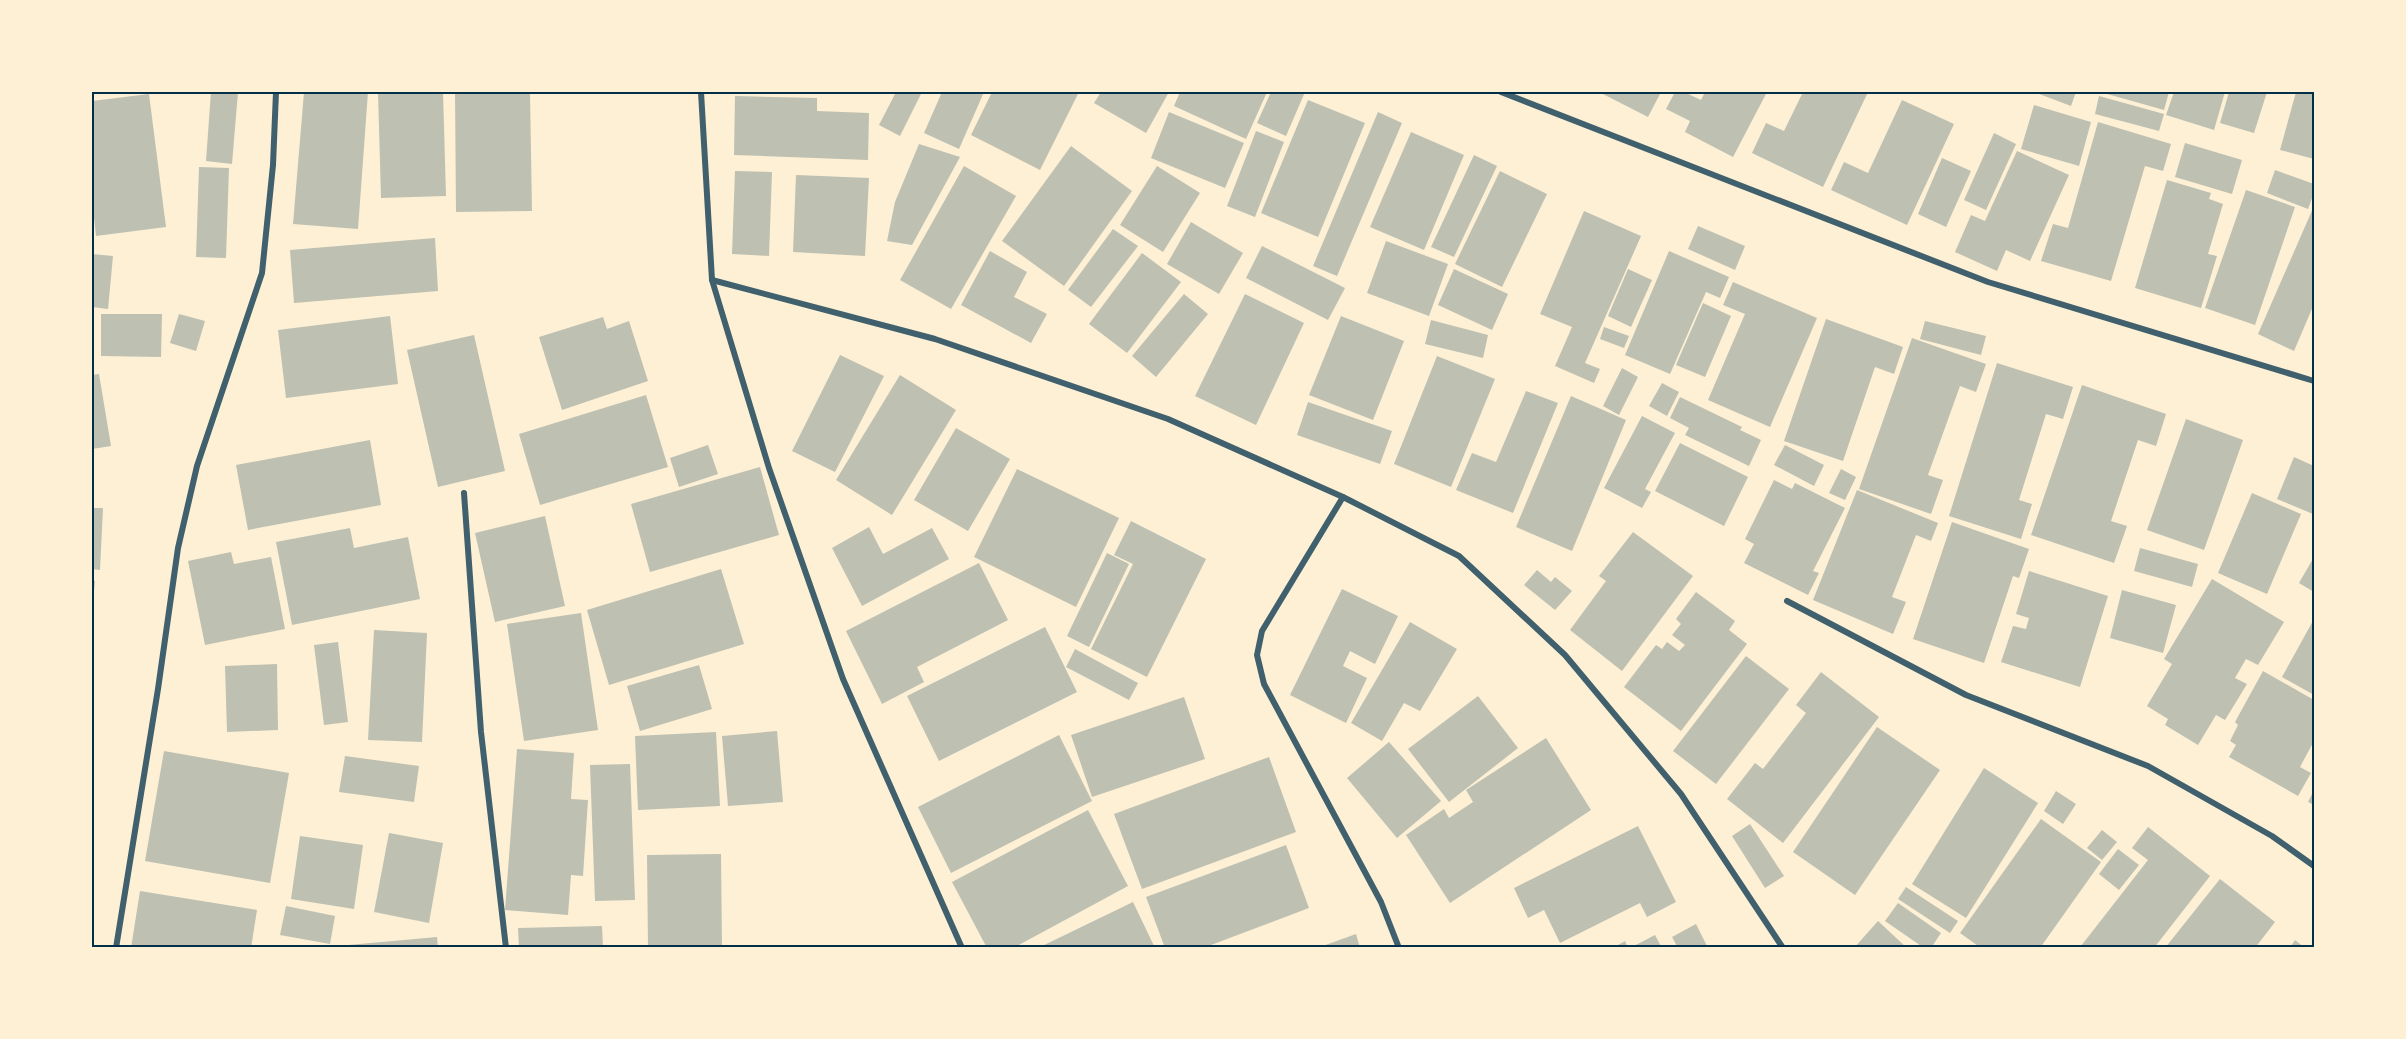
<svg xmlns="http://www.w3.org/2000/svg" width="2406" height="1039" font-family="Montserrat,sans-serif">
	<style>
		.building { fill: #bec0b2 }
		.lines { fill: none; stroke-linecap: round; stroke-linejoin: round }
		.minor { stroke: #3f606c; stroke-width: 6 }
		.neatline { fill: none; stroke: #003049; stroke-width: 2 }
	</style>
	<rect width="100%" height="100%" fill="#fdf0d5"/>
	<g class="building">
		<path d="M211,92H238L232,164L206,161Z"/>
		<path d="M304,92H368L358,229L293,224Z"/>
		<path d="M378,92H443L446,196L381,198Z"/>
		<path d="M455,92H530L532,211L456,212Z"/>
		<path d="M896,92H922L900,136L879,125Z"/>
		<path d="M942,92H984L959,149L924,133Z"/>
		<path d="M992,92H1079L1040,170L971,135Z"/>
		<path d="M1101,92H1169L1146,133L1094,103Z"/>
		<path d="M1180,92H1267L1246,139L1174,106Z"/>
		<path d="M1271,92H1305L1286,136L1257,123Z"/>
		<path d="M1599,92H1661L1648,117Z"/>
		<path d="M1675,92H1684L1701,100L1705,92H1767L1733,157L1685,132L1690,121L1666,109Z"/>
		<path d="M1803,92H1868L1823,187L1752,153L1766,123L1784,131Z"/>
		<path d="M2034,92H2076L2071,106Z"/>
		<path d="M2100,92H2169L2164,110Z"/>
		<path d="M2174,92H2225L2214,130L2166,115Z"/>
		<path d="M2229,92H2267L2254,133L2220,123Z"/>
		<path d="M2296,92H2314V159L2280,150Z"/>
		<path d="M149,94L166,227L96,236L92,199V101Z"/>
		<path d="M735,96L817,98V111L869,113L868,160L734,155Z"/>
		<path d="M2099,96L2164,114L2159,131L2095,114Z"/>
		<path d="M1308,100L1365,123L1318,237L1261,213Z"/>
		<path d="M1902,100L1954,124L1907,225L1831,190L1844,162L1868,173Z"/>
		<path d="M2034,105L2091,122L2079,166L2021,149Z"/>
		<path d="M1169,112L1244,143L1225,188L1151,158Z"/>
		<path d="M1378,112L1402,123L1337,276L1313,266Z"/>
		<path d="M2098,122L2171,144L2163,171L2145,166L2111,281L2041,261L2053,224L2068,228Z"/>
		<path d="M1256,131L1284,142L1255,217L1227,206Z"/>
		<path d="M1411,132L1464,155L1424,250L1370,227Z"/>
		<path d="M1994,133L2016,144L1986,210L1964,200Z"/>
		<path d="M2185,143L2242,160L2232,194L2175,177Z"/>
		<path d="M919,144L960,157L912,245L887,241L895,202Z"/>
		<path d="M1071,146L1132,191L1064,286L1002,241Z"/>
		<path d="M2017,151L2069,175L2030,261L2006,250L1997,271L1955,252L1971,215L1985,221Z"/>
		<path d="M1474,155L1497,166L1454,257L1431,247Z"/>
		<path d="M1942,158L1971,171L1946,227L1918,214Z"/>
		<path d="M964,166L1016,196L951,309L900,280Z"/>
		<path d="M1157,166L1200,193L1163,252L1120,225Z"/>
		<path d="M199,167L229,168L226,258L196,257Z"/>
		<path d="M2275,170L2314,184V193L2308,209L2267,193Z"/>
		<path d="M735,171L772,172L769,256L732,254Z"/>
		<path d="M1500,171L1547,194L1502,287L1455,264Z"/>
		<path d="M796,175L869,178L865,256L793,252Z"/>
		<path d="M2167,180L2211,193L2209,199L2223,204L2208,254L2217,256L2201,308L2135,288Z"/>
		<path d="M2246,190L2295,207L2255,325L2205,308Z"/>
		<path d="M2314,206V304L2294,351L2258,334Z"/>
		<path d="M1584,211L1641,236L1585,363L1600,369L1594,383L1555,366L1572,327L1540,314Z"/>
		<path d="M1191,222L1243,253L1219,294L1167,264Z"/>
		<path d="M1698,226L1745,246L1735,270L1688,249Z"/>
		<path d="M1113,229L1138,246L1091,307L1068,290Z"/>
		<path d="M435,238L438,291L294,303L290,250Z"/>
		<path d="M1386,241L1448,264L1429,316L1367,293Z"/>
		<path d="M1262,246L1345,288L1328,320L1246,278Z"/>
		<path d="M990,251L1027,272L1014,297L1047,314L1031,343L961,305Z"/>
		<path d="M1669,251L1729,277L1720,298L1706,292L1670,374L1625,355Z"/>
		<path d="M1142,253L1181,282L1127,353L1089,324Z"/>
		<path d="M92,254L113,256L108,309L92,307Z"/>
		<path d="M1454,269L1508,294L1492,330L1438,305Z"/>
		<path d="M1628,269L1652,280L1631,327L1608,316Z"/>
		<path d="M1733,282L1817,318L1770,427L1708,400L1745,314L1723,305Z"/>
		<path d="M1184,294L1208,314L1156,377L1132,356Z"/>
		<path d="M1245,294L1304,323L1256,425L1195,396Z"/>
		<path d="M1703,303L1731,316L1705,377L1676,365Z"/>
		<path d="M101,314H162L161,357L101,356Z"/>
		<path d="M179,314L205,321L196,351L170,343Z"/>
		<path d="M390,316L398,384L286,398L278,330Z"/>
		<path d="M1341,316L1404,341L1373,420L1309,395Z"/>
		<path d="M603,317L607,329L629,321L648,381L562,410L539,337Z"/>
		<path d="M1826,319L1903,347L1894,374L1875,367L1843,461L1784,441Z"/>
		<path d="M1431,320L1488,335L1483,358L1425,344Z"/>
		<path d="M1925,321L1986,336L1981,355L1920,339Z"/>
		<path d="M1604,327L1629,336L1624,348L1600,339Z"/>
		<path d="M474,335L505,471L438,487L407,350Z"/>
		<path d="M1912,338L1986,364L1976,392L1960,386L1928,475L1943,480L1931,514L1859,489Z"/>
		<path d="M840,355L884,376L835,472L792,451Z"/>
		<path d="M1437,356L1495,379L1451,487L1394,464Z"/>
		<path d="M1997,363L2073,387L2063,419L2046,414L2019,500L2032,504L2021,539L1949,516Z"/>
		<path d="M1622,368L1638,377L1619,415L1603,406Z"/>
		<path d="M99,374L111,446L92,449V375Z"/>
		<path d="M900,375L956,410L892,515L836,480Z"/>
		<path d="M1662,383L1679,392L1667,416L1649,406Z"/>
		<path d="M2082,385L2166,414L2156,446L2138,440L2111,521L2127,526L2114,563L2031,535Z"/>
		<path d="M1526,391L1558,403L1513,513L1456,490L1472,453L1496,462Z"/>
		<path d="M646,395L668,467L540,505L519,434Z"/>
		<path d="M1571,396L1626,420L1572,551L1516,527Z"/>
		<path d="M1680,397L1742,427L1740,430L1761,440L1749,466L1685,435L1689,428L1670,418Z"/>
		<path d="M1308,402L1392,431L1380,464L1297,435Z"/>
		<path d="M1642,416L1675,433L1645,489L1651,492L1642,508L1604,488Z"/>
		<path d="M2186,419L2243,440L2204,550L2147,530Z"/>
		<path d="M956,428L1010,459L968,531L914,500Z"/>
		<path d="M370,440L381,505L248,530L236,465Z"/>
		<path d="M1680,443L1748,477L1724,526L1655,491Z"/>
		<path d="M708,445L718,474L679,487L670,458Z"/>
		<path d="M1785,445L1824,465L1814,486L1774,465Z"/>
		<path d="M2294,457L2314,466L2313,514L2277,499Z"/>
		<path d="M760,467L779,535L650,572L631,504Z"/>
		<path d="M1017,469L1119,518L1076,607L974,557Z"/>
		<path d="M1841,469L1856,477L1845,500L1829,493Z"/>
		<path d="M1774,480L1792,489L1795,483L1845,508L1813,571L1819,573L1808,595L1744,563L1754,544L1745,539Z"/>
		<path d="M1857,490L1938,523L1931,541L1916,535L1892,597L1906,602L1893,634L1813,600Z"/>
		<path d="M2252,493L2301,514L2267,594L2218,573Z"/>
		<path d="M92,508H103L100,570L92,569Z"/>
		<path d="M545,516L565,606L495,622L475,533Z"/>
		<path d="M1131,521L1206,559L1147,677L1091,649L1133,564L1114,555Z"/>
		<path d="M1952,522L2029,549L2019,578L2013,576L1984,663L1913,639Z"/>
		<path d="M869,527L883,554L932,528L949,559L862,606L832,548Z"/>
		<path d="M350,528L354,548L408,537L420,599L292,625L276,542Z"/>
		<path d="M1633,532L1693,576L1622,671L1570,630L1606,581L1599,576Z"/>
		<path d="M2140,548L2198,564L2192,587L2134,571Z"/>
		<path d="M231,552L234,564L271,557L285,629L205,645L188,561Z"/>
		<path d="M1107,553L1129,564L1089,647L1067,636Z"/>
		<path d="M2314,557V592L2299,583Z"/>
		<path d="M979,563L1008,620L917,667L924,682L882,704L846,631Z"/>
		<path d="M721,569L744,644L609,685L587,610Z"/>
		<path d="M1537,570L1551,582L1555,577L1572,591L1555,610L1524,585Z"/>
		<path d="M2029,571L2108,596L2080,687L2001,662L2013,626L2026,629L2029,618L2016,614Z"/>
		<path d="M2212,579L2284,622L2258,665L2246,659L2235,678L2247,684L2225,720L2216,715L2198,745L2165,725L2168,719L2147,706L2172,664L2164,659Z"/>
		<path d="M92,581H95L93,602H92Z"/>
		<path d="M1342,589L1398,616L1375,664L1350,651L1343,666L1367,678L1346,723L1290,695Z"/>
		<path d="M2122,590L2176,605L2163,653L2110,638Z"/>
		<path d="M1696,592L1735,621L1729,630L1747,644L1681,731L1624,687L1656,645L1662,649L1667,642L1679,651L1685,645L1672,635L1681,624L1676,619Z"/>
		<path d="M581,613L598,730L524,741L507,624Z"/>
		<path d="M2314,619V695L2282,677Z"/>
		<path d="M1410,622L1457,649L1420,711L1404,703L1382,741L1351,723Z"/>
		<path d="M1045,627L1077,692L939,761L907,696Z"/>
		<path d="M374,630L427,633L422,742L368,740Z"/>
		<path d="M338,642L348,722L324,725L314,645Z"/>
		<path d="M1075,649L1138,683L1129,700L1066,667Z"/>
		<path d="M1746,656L1789,689L1716,784L1673,751Z"/>
		<path d="M277,664L278,730L227,732L225,666Z"/>
		<path d="M699,665L712,709L640,731L627,686Z"/>
		<path d="M2263,671L2314,700V741L2300,767L2311,773L2298,796L2229,757L2236,745L2230,741L2238,725L2235,722Z"/>
		<path d="M1821,672L1879,717L1783,843L1727,799L1755,763L1763,769L1806,713L1796,705Z"/>
		<path d="M1478,696L1518,748L1449,802L1408,749Z"/>
		<path d="M1184,697L1205,759L1092,797L1071,735Z"/>
		<path d="M1877,727L1940,770L1855,895L1793,852Z"/>
		<path d="M777,731L783,802L728,806L722,736Z"/>
		<path d="M716,732L720,806L638,810L635,736Z"/>
		<path d="M1059,735L1092,801L951,873L918,807Z"/>
		<path d="M1546,738L1591,810L1450,903L1406,835L1444,809L1449,818L1473,802L1466,790Z"/>
		<path d="M1389,742L1441,801L1397,838L1347,778Z"/>
		<path d="M517,749L574,753L571,799L588,800L583,876L571,875L568,915L505,910Z"/>
		<path d="M164,751L289,773L270,883L145,861Z"/>
		<path d="M345,756L419,766L414,802L339,792Z"/>
		<path d="M1269,757L1296,832L1142,889L1114,814Z"/>
		<path d="M630,764L635,900L595,901L590,765Z"/>
		<path d="M1984,768L2038,803L1966,918L1912,884Z"/>
		<path d="M2314,790V805L2308,802Z"/>
		<path d="M2056,791L2076,804L2063,824L2044,811Z"/>
		<path d="M1088,810L1128,886L1013,948H987L952,882Z"/>
		<path d="M2041,819L2101,862L2040,948H1981L1960,933Z"/>
		<path d="M1750,824L1784,876L1765,888L1732,836Z"/>
		<path d="M1638,826L1676,902L1647,917L1640,903L1560,943L1544,910L1528,918L1514,888Z"/>
		<path d="M2148,827L2210,876L2154,948H2083L2081,946L2148,860L2132,848Z"/>
		<path d="M2102,830L2117,842L2102,860L2087,848Z"/>
		<path d="M389,833L443,843L429,923L374,912Z"/>
		<path d="M300,836L363,845L354,909L291,899Z"/>
		<path d="M1286,845L1309,908L1203,948H1165L1146,897Z"/>
		<path d="M2118,849L2139,865L2119,890L2099,874Z"/>
		<path d="M721,854L722,948H648L647,855Z"/>
		<path d="M2220,879L2275,922L2255,948H2165Z"/>
		<path d="M1906,887L1958,921L1950,933L1898,899Z"/>
		<path d="M140,891L257,910L251,948H131Z"/>
		<path d="M1133,902L1155,948H1038Z"/>
		<path d="M1898,903L1941,933L1931,948H1924L1885,921Z"/>
		<path d="M286,906L335,916L330,944L280,935Z"/>
		<path d="M1878,921L1907,948H1854Z"/>
		<path d="M1696,924L1708,948H1678L1672,937Z"/>
		<path d="M602,926L603,948H519L518,928Z"/>
		<path d="M1356,934L1360,948H1320V947Z"/>
		<path d="M1655,935L1662,948H1630Z"/>
		<path d="M437,937L438,948H337V946Z"/>
		<path d="M2295,940L2305,948H2290Z"/>
		<path d="M1625,941L1628,948H1613Z"/>
	</g>
	<g class="lines">
		<g class="minor">
			<path d="M701,92L712,280L769,468L843,679L962,948"/>
			<path d="M1501,92L1988,282L2314,381"/>
			<path d="M712,280L935,339L1168,419L1343,497L1459,556L1565,655L1681,794L1783,948"/>
			<path d="M464,493L481,732L506,948"/>
			<path d="M1343,497L1262,631L1257,655L1264,684L1381,902L1399,948"/>
			<path d="M1787,601L1966,695L2148,766L2272,836L2314,866"/>
			<path d="M116,948L158,689L178,548L197,466L262,273L273,165L276,92"/>
		</g>
	</g>
	<rect width="2406" height="1039" fill="none" stroke="#fdf0d5" stroke-width="186"/>
	<rect x="93" y="93" width="2220" height="853" class="neatline"/>
</svg>
